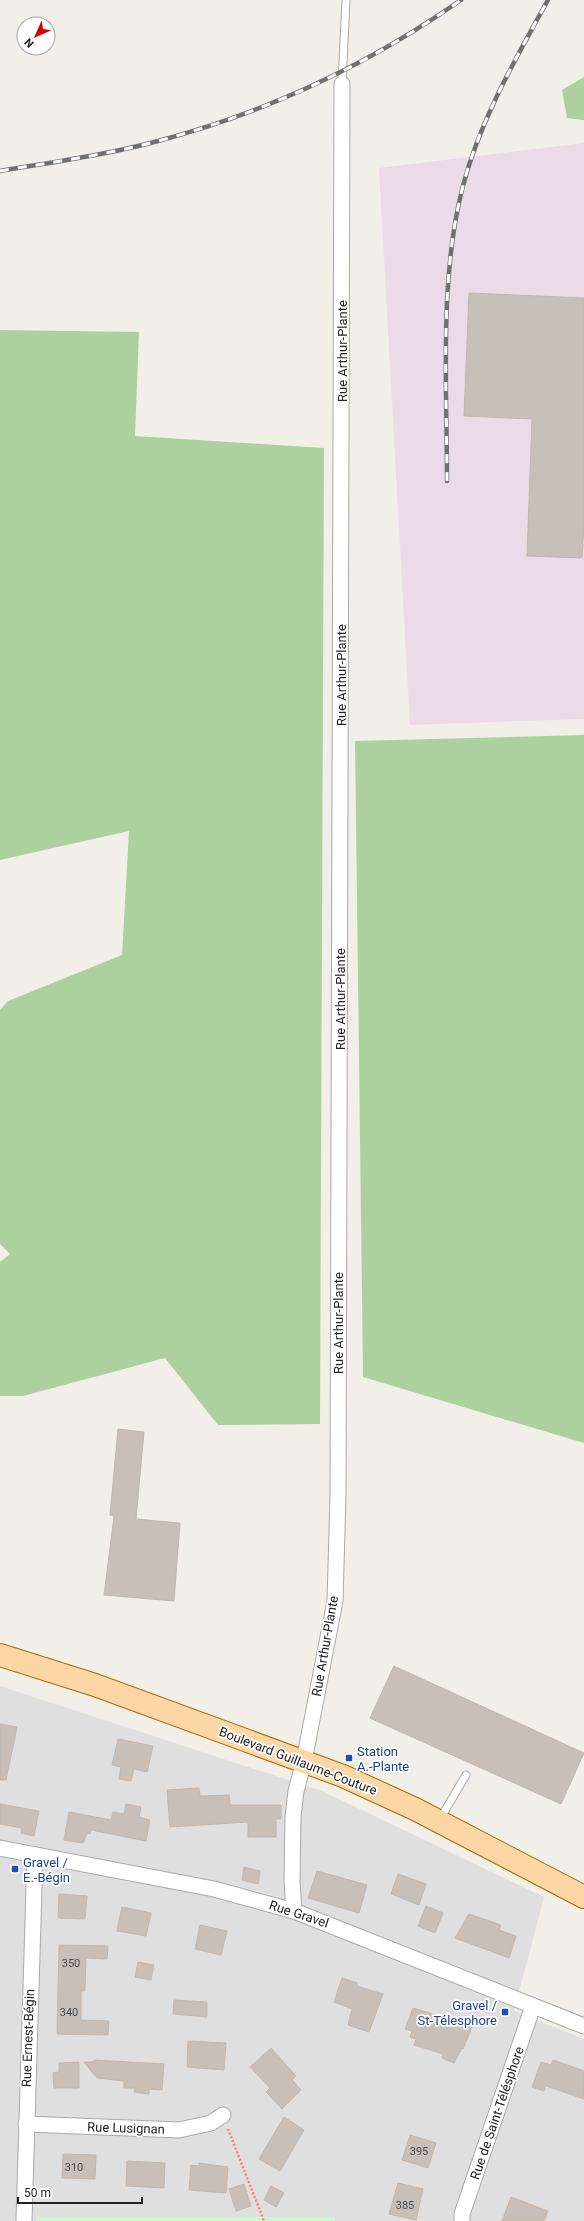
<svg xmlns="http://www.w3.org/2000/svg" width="584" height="2221" font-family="Roboto,sans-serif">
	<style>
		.residential { fill: #e0dfdf }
		.industrial { fill: #ebdbe8 }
		.forest { fill: #add19e }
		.park { fill: #c8facc }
		.building { fill: #c7bfb8; stroke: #c4b6ab }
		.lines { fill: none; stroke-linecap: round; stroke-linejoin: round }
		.lane-casing { stroke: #a9a9a9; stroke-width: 9 }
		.street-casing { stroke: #a9a9a9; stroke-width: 17 }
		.primary-casing { stroke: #a06b00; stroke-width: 24 }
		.path { stroke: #fa8072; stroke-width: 2.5; stroke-dasharray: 2 2; stroke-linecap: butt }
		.lane { stroke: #fff; stroke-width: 7 }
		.street { stroke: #fff; stroke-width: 15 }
		.primary { stroke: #fcd6a4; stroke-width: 22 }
		.rail-casing { stroke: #707070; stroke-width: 4.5 }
		.rail { stroke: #fff; stroke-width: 3; stroke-dasharray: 9; stroke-linecap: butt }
		.transit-dot { fill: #1a4fb4; stroke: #fff; stroke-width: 1.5 }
		.labels { text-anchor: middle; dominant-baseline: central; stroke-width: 3.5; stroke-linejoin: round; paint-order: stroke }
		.number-label { font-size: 11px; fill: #4b4948 }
		.street-label { font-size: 13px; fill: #222; stroke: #fff }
		.transit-label { font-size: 13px; fill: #164399; stroke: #fff; text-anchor: start }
	</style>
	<rect width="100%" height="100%" fill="#f2efe9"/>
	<path class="residential" d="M0,1686L322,1791L544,1897L514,2011L584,2039V2221H0Z"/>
	<path class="industrial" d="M584,143V719L410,725L379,168Z"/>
	<g class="forest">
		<path d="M584,77V120L567,118L562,90Z"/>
		<path d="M0,330L139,332L135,436L324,448L320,1424L218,1425L165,1358L23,1396H0V1262L10,1254L0,1244V1010L8,1001L122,955L129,831L0,860Z"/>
		<path d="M584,735V1443L363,1377L355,741Z"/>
	</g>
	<rect class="park" x="37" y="2217" width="298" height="4"/>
	<g class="building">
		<path d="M469,293L584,298V525L582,558L527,556L532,419L464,416Z"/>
		<path d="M118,1429L144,1432L136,1519L180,1523L174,1601L104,1595L114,1516L110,1515Z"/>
		<path d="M394,1666L584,1753L561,1804L370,1718Z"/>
		<path d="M0,1724L17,1727L6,1780H0Z"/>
		<path d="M118,1739L153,1746L147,1772L134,1769L131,1781L119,1779L121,1767L112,1765Z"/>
		<path d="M199,1788L200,1796L229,1795L230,1805H281V1819H276V1837H248V1822L170,1827L167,1790Z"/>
		<path d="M0,1804L39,1811L34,1836L21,1833L22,1828L0,1824Z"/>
		<path d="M126,1804L141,1807L139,1817L150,1820L146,1841L91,1830L90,1834L87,1833L83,1843L64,1840L69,1812L111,1820L113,1812L124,1814Z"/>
		<path d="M244,1867L260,1871L258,1884L242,1880Z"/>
		<path d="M317,1871L367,1885L359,1913L308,1898Z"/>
		<path d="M398,1874L426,1884L419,1905L391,1894Z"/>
		<path d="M59,1894L87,1896L85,1919L58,1918Z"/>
		<path d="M426,1906L443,1913L435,1933L418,1926Z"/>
		<path d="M122,1907L151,1913L146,1936L117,1931Z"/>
		<path d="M469,1914L501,1925L499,1930L516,1936L509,1958L455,1938Z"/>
		<path d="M200,1925L227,1931L221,1955L195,1949Z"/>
		<path d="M59,1945L108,1946L107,1959L86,1958L85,1991H81V2020L109,2021L108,2035L57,2034Z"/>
		<path d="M138,1962L154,1965L151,1980L135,1977Z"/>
		<path d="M342,1978L357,1983V1986L383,1994L369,2032L348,2025L352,2009L334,2002Z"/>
		<path d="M174,2000L207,2002V2017L173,2014Z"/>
		<path d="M413,2008L448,2019L453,2017L473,2025L463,2049L462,2048L454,2063L442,2058L443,2054L414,2045L416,2039L410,2037L412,2031L405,2029Z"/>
		<path d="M188,2041L226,2043L224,2070L187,2067Z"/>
		<path d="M271,2048L296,2076L292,2080L301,2090L282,2109L266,2092L270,2088L250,2067Z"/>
		<path d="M94,2060L164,2064L162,2090L149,2089V2094L134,2092L135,2088H124V2081L97,2078L84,2062H94Z"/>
		<path d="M553,2060L584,2071V2099L546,2086L544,2091L532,2087L541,2062L551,2065Z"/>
		<path d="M79,2062V2088H54L53,2073L59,2072V2063Z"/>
		<path d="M284,2117L304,2130L280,2171L259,2159Z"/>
		<path d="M410,2135L436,2143L428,2168L402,2160Z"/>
		<path d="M63,2154L96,2155L95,2179L62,2178Z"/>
		<path d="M127,2161L165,2163L164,2188L126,2186Z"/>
		<path d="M199,2163L228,2167L226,2193L189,2190L191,2165L199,2166Z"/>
		<path d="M398,2183L423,2189L416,2220L389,2214Z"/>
		<path d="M244,2184L251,2206L236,2211L229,2189Z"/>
		<path d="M271,2186L284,2193L276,2207L264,2200Z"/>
		<path d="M511,2197L548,2211L544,2221H502Z"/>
	</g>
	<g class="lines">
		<g class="lane-casing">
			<g id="lane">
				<path d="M342,84L346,0"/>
				<path d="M440,1819L466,1775"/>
			</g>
		</g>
		<g class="street-casing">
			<g id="street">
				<path d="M0,1848L214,1889L294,1911L584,2026"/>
				<path d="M294,1911L292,1883L293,1817L296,1791L304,1761L335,1601L338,1496L342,84"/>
				<path d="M26,2124L179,2130L211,2123L223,2115"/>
				<path d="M24,2221L35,1855"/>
				<path d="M462,2221V2214L533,2006"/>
			</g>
		</g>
		<g class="primary-casing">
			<path id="primary" d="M0,1655L95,1685L343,1776L415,1809L584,1897"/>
		</g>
		<path class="path" d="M228,2129L264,2221"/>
		<use href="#lane" class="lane"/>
		<use href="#street" class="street"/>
		<use href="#primary" class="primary"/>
		<g class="rail-casing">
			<g id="rail">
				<path d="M0,171C53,162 106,155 158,141C268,112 368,65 461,0"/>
				<path d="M447,481C447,387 439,277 463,186C480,120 515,60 548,0"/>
			</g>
		</g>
		<use href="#rail" class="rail"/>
	</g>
	<g class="transit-dot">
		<rect x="345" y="1754" width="8" height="8" rx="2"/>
		<rect x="11" y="1865" width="8" height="8" rx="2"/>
		<rect x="501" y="2008" width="8" height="8" rx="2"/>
	</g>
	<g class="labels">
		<g class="number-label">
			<text x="71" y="1963">350</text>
			<text x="69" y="2012">340</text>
			<text x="419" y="2151">395</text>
			<text x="74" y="2167">310</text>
			<text x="405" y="2205">385</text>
		</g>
		<g class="street-label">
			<text transform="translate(342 351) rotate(-90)">Rue Arthur-Plante</text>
			<text transform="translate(341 675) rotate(-90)">Rue Arthur-Plante</text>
			<text transform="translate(340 999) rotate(-90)">Rue Arthur-Plante</text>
			<text transform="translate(338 1323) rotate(-90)">Rue Arthur-Plante</text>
			<text transform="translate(325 1646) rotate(-80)">Rue Arthur-Plante</text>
			<text transform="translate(298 1761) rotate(21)">Boulevard Guillaume-Couture</text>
			<text transform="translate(299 1914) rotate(18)">Rue Gravel</text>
			<text transform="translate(28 2038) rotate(-88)">Rue Ernest-Bégin</text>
			<text transform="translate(497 2113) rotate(-71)">Rue de Saint-Télésphore</text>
			<text transform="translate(126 2128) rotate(2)">Rue Lusignan</text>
		</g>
		<g class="transit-label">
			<text x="357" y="1751">Station<tspan x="357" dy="15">A.-Plante</tspan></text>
			<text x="23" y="1862">Gravel /<tspan x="23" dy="15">E.-Bégin</tspan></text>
			<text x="497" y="2005" text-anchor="end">Gravel /<tspan x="497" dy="15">St-Télesphore</tspan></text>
		</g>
	</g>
	<g transform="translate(36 36) rotate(225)"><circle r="19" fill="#ffffff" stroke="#a7a7a7"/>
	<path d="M0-3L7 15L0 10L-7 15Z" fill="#d40000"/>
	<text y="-6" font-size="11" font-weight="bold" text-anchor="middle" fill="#222222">N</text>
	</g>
	<path d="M18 2197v6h124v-6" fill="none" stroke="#222222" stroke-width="2"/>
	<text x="24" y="2197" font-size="12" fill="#222222" stroke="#ffffff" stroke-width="3" paint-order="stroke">50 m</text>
</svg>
